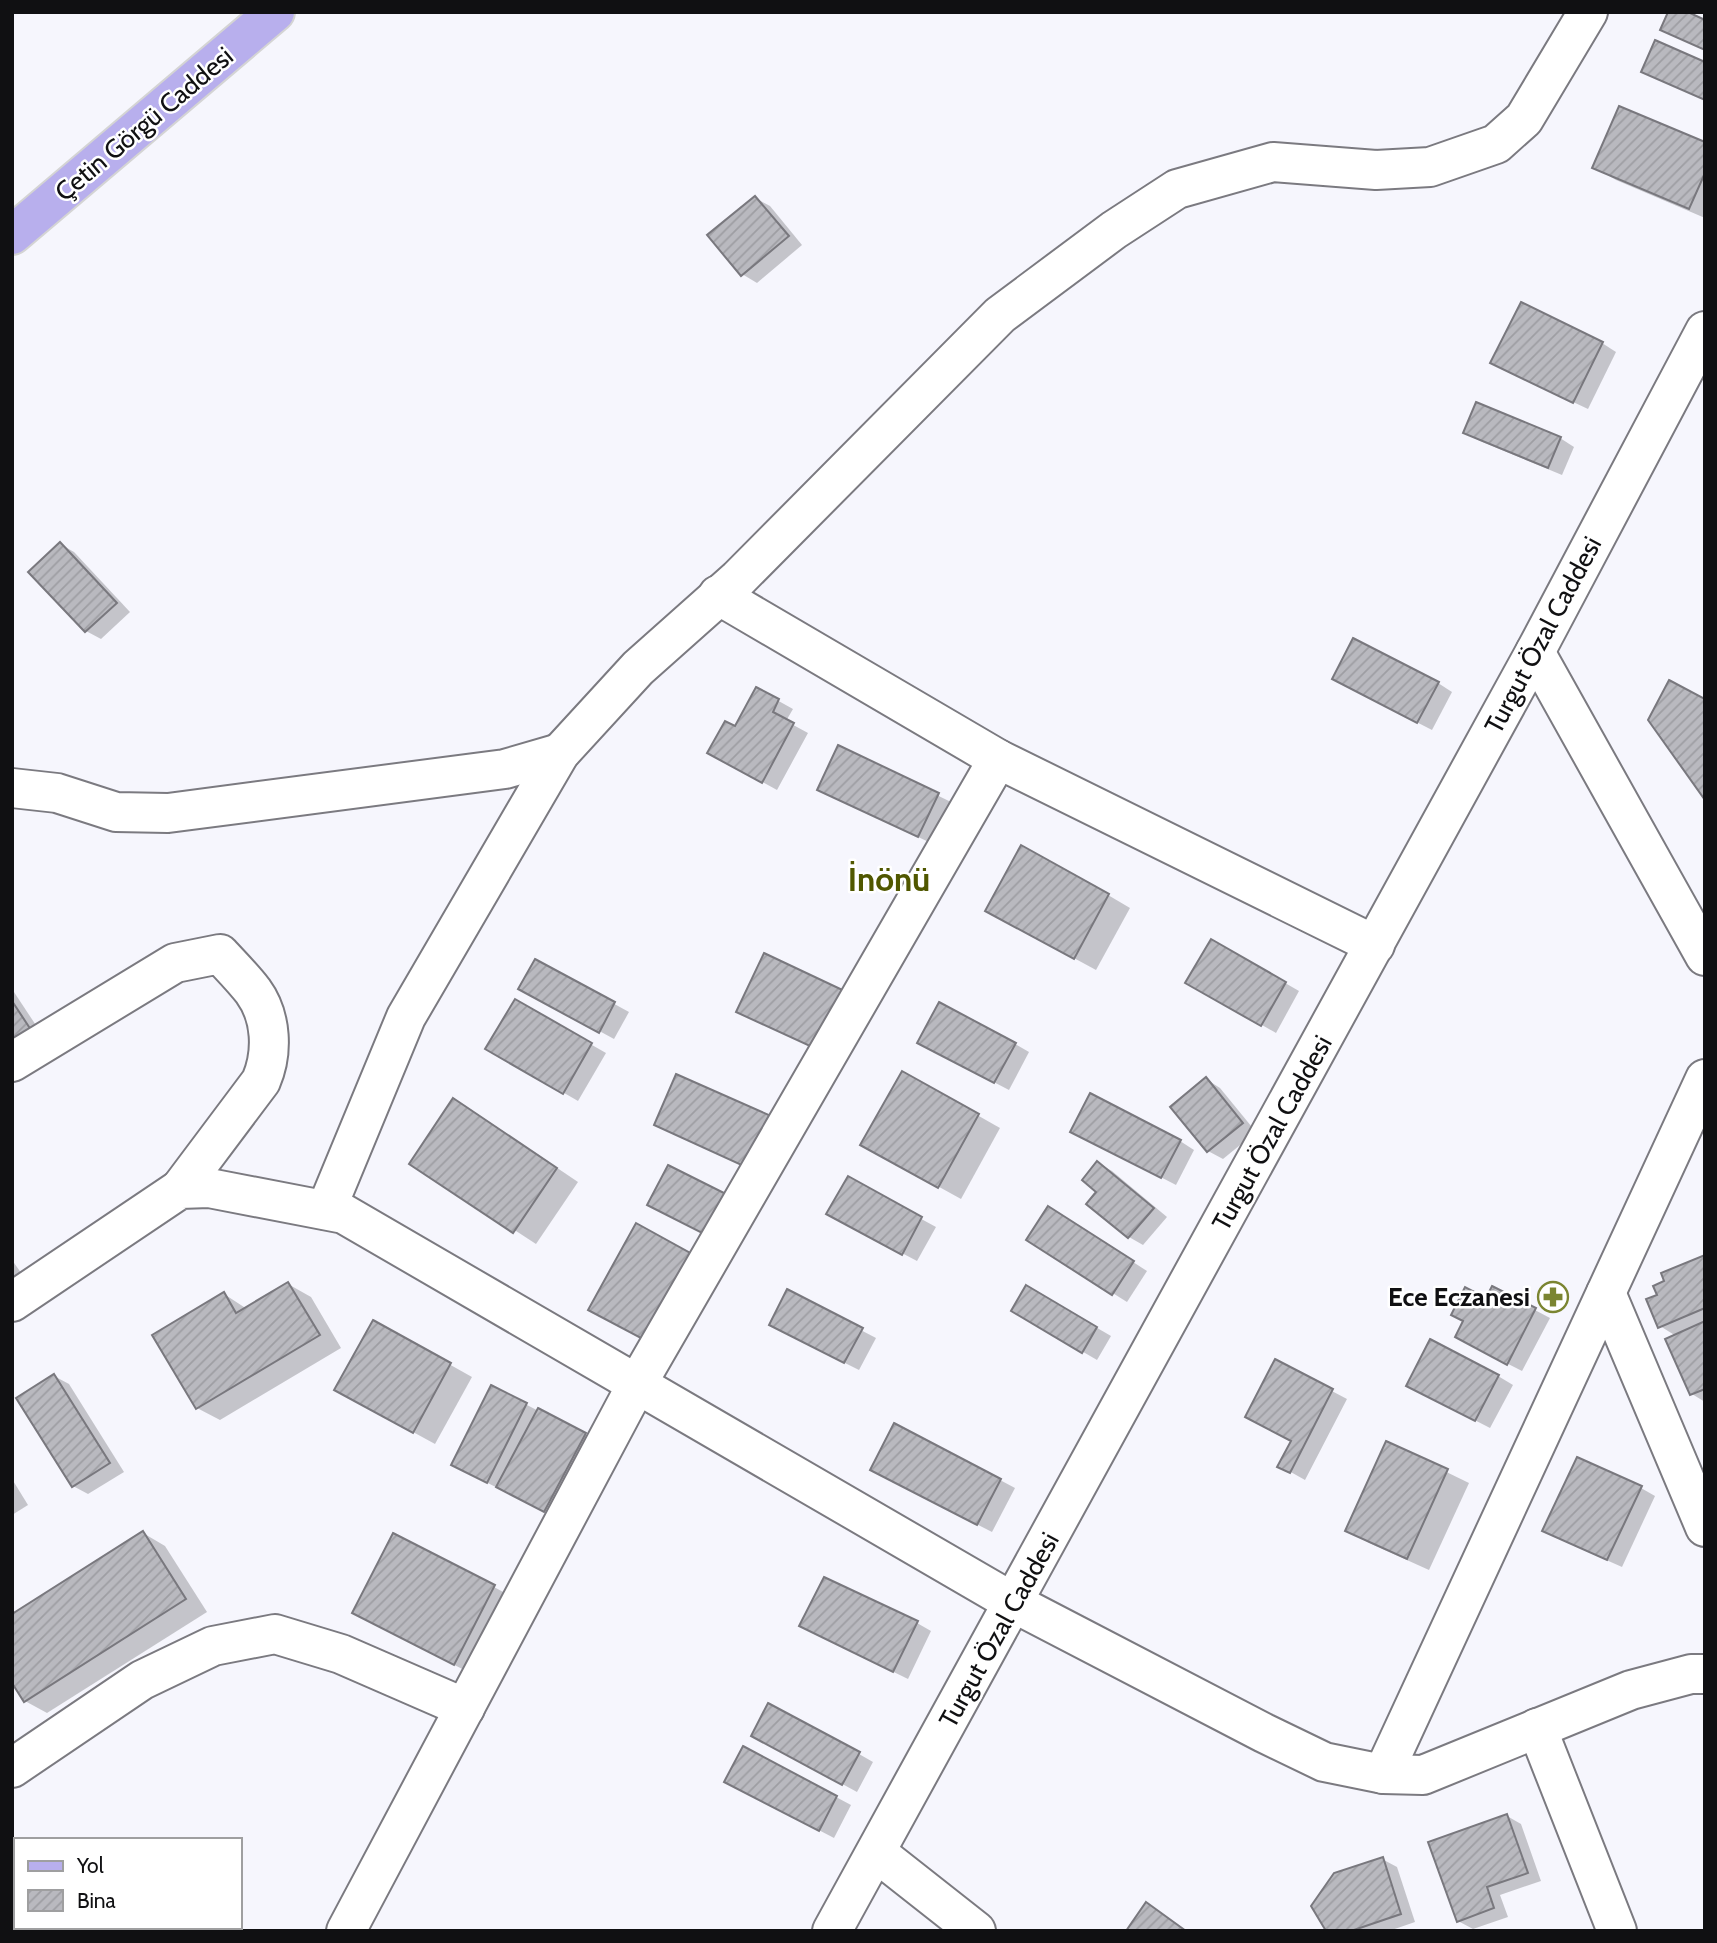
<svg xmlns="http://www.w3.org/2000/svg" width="1717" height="1943" font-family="Cabin,sans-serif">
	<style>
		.shadow { fill: #0003 }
		.building { fill: url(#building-hatch); stroke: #79787e; stroke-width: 2 }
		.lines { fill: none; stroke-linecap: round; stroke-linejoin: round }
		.minor-casing { stroke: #7b7a80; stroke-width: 42 }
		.major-casing { stroke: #d4d4d4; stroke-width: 42 }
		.minor { stroke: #fff; stroke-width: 38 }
		.major { stroke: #b8afed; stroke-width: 38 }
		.labels { text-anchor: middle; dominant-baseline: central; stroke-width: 5; stroke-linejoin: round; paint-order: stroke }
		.street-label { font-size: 26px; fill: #101012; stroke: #fff }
		.poi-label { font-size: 26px; font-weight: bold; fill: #101012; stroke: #fff; text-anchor: end }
		.district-label { font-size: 33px; font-weight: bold; fill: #505700; stroke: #fff }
	</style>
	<defs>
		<pattern id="building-hatch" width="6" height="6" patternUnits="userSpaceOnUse" patternTransform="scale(1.75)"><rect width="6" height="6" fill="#b9b9bf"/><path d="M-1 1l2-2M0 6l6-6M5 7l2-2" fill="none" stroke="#9e9ea3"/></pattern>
	</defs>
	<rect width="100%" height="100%" fill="#f6f6fd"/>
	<g class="shadow">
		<path d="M1705,144V218L1616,180L1594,167Z"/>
		<path d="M755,198L770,206L802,245L757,283L742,274Z"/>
		<path d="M1602,343L1616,352L1588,409L1507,371Z"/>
		<path d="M1465,433L1560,438L1574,447L1562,475L1480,441Z"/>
		<path d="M60,544L74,552L130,612L101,639L86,631L31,572Z"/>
		<path d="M1438,683L1452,692L1432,730L1348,687Z"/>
		<path d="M757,689L793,709L786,721L808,733L777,790L709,753L736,729Z"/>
		<path d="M839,747L953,803L933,844L833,797Z"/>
		<path d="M1108,895L1130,908L1096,970L1009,923Z"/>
		<path d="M1212,941L1299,991L1276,1033L1187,982Z"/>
		<path d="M536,961L629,1012L614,1039L535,996Z"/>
		<path d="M12,989L47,1042L12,1064Z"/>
		<path d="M515,1001L606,1053L578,1101L488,1049Z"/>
		<path d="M1015,1044L1029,1052L1009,1090L934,1051Z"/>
		<path d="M903,1073L1000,1128L961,1199L863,1145Z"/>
		<path d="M1206,1079L1220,1088L1256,1132L1223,1159L1208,1151Z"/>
		<path d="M476,1113L578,1182L536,1244L412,1163Z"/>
		<path d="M1087,1139L1180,1141L1194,1150L1176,1185Z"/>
		<path d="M1098,1163L1112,1171L1167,1217L1143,1245L1129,1237Z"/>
		<path d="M848,1179L936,1227L917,1261L843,1222Z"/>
		<path d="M1063,1217L1147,1271L1127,1302L1028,1240Z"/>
		<path d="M1705,1256V1402L1692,1394L1676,1336L1660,1326Z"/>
		<path d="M12,1260L24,1277L12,1286Z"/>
		<path d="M288,1284L311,1297L341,1348L220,1420L197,1408L224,1294L247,1309Z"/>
		<path d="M1027,1287L1111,1336L1097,1360L1013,1311Z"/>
		<path d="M1493,1288L1550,1318L1522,1371L1471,1345Z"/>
		<path d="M788,1292L876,1338L859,1370L785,1333Z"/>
		<path d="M374,1322L472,1377L435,1444L358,1402Z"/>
		<path d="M1275,1361L1347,1399L1305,1480L1280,1466L1293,1441Z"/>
		<path d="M54,1376L69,1384L124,1472L88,1494L73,1486Z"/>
		<path d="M1498,1376L1513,1385L1490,1428L1422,1393Z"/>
		<path d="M492,1387L599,1442L559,1519L468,1473Z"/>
		<path d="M1387,1443L1469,1483L1429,1570L1369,1543L1347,1530Z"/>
		<path d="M886,1478L1000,1480L1015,1488L992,1532Z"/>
		<path d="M12,1479L28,1505L12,1515Z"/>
		<path d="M1641,1488L1655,1496L1622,1567L1559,1539Z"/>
		<path d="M143,1533L165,1546L207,1612L47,1713L25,1701Z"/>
		<path d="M494,1587L516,1599L476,1676L376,1625Z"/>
		<path d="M917,1623L931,1631L908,1679L816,1634Z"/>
		<path d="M767,1743L859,1754L873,1762L857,1792Z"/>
		<path d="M740,1789L836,1797L851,1805L834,1838Z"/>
		<path d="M1507,1816L1521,1824L1541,1881L1500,1895L1508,1917L1473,1929L1458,1921Z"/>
		<path d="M1382,1859L1397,1867L1415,1922L1389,1931H1328Z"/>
	</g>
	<g class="building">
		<path d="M1668,12H1688L1705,20V50L1660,30Z"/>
		<path d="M1655,40L1705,62V100L1641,72Z"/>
		<path d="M1619,106L1705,142V173L1689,209L1592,168Z"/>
		<path d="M755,196L789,236L741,276L707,235Z"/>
		<path d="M1521,302L1603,342L1573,403L1490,363Z"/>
		<path d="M1476,402L1561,437L1548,468L1463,433Z"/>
		<path d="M60,542L117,603L85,632L28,572Z"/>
		<path d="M1353,638L1439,682L1417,723L1332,679Z"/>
		<path d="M1669,680L1705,699V800L1648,720Z"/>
		<path d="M756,687L779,699L773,712L794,723L762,783L707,753L725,721L735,726Z"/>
		<path d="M838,745L939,793L918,837L817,790Z"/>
		<path d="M1021,845L1109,894L1074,959L985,911Z"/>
		<path d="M1211,939L1286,982L1261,1026L1185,983Z"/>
		<path d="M764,953L851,994L823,1052L736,1012Z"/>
		<path d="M535,959L615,1002L599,1033L518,989Z"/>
		<path d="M515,999L592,1043L563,1094L485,1049Z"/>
		<path d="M12,1001L33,1033L12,1047Z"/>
		<path d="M939,1002L1016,1043L994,1083L917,1043Z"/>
		<path d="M902,1071L979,1114L938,1188L860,1145Z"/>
		<path d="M676,1074L771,1116L748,1168L654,1125Z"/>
		<path d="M1206,1077L1243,1123L1207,1152L1170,1107Z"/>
		<path d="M1090,1093L1181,1140L1161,1178L1070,1132Z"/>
		<path d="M453,1098L557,1168L513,1233L409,1164Z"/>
		<path d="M1097,1161L1154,1208L1128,1238L1086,1204L1096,1192L1082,1180Z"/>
		<path d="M668,1165L728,1195L708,1236L647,1205Z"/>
		<path d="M848,1176L922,1217L902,1255L826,1214Z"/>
		<path d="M1048,1206L1134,1261L1112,1295L1026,1240Z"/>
		<path d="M636,1223L701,1259L654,1345L588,1310Z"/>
		<path d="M1705,1255V1308L1658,1328L1646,1299L1657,1295L1653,1286L1664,1281L1661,1273Z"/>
		<path d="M288,1282L320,1335L196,1409L152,1335L224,1292L236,1313Z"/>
		<path d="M1026,1285L1097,1327L1082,1353L1011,1311Z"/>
		<path d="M1492,1286L1536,1308L1507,1365L1455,1337L1463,1321L1451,1315L1465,1287L1486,1298Z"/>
		<path d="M787,1289L863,1328L844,1363L769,1325Z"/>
		<path d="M373,1320L451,1363L413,1433L334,1390Z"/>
		<path d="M1705,1321V1389L1690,1395L1665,1339Z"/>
		<path d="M1430,1339L1499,1375L1475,1421L1406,1386Z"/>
		<path d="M1275,1359L1333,1389L1290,1473L1277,1467L1291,1441L1245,1417Z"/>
		<path d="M54,1374L110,1463L72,1487L16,1398Z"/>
		<path d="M491,1385L527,1403L487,1483L451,1465Z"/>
		<path d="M538,1408L586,1433L544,1512L496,1487Z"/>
		<path d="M894,1423L1001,1479L977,1525L870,1470Z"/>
		<path d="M1386,1441L1448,1469L1407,1559L1345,1531Z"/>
		<path d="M1577,1457L1642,1486L1607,1560L1542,1531Z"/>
		<path d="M143,1531L186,1599L24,1702L12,1683V1614Z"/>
		<path d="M393,1533L495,1585L454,1665L352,1613Z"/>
		<path d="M824,1577L918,1621L893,1672L799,1626Z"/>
		<path d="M768,1703L860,1752L842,1785L751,1736Z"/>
		<path d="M743,1746L837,1796L819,1831L724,1782Z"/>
		<path d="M1507,1814L1528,1873L1487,1887L1494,1908L1457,1922L1428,1842Z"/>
		<path d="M1383,1857L1401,1914L1351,1931H1326L1311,1906L1334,1873Z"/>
		<path d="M1146,1902L1186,1931H1126Z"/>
	</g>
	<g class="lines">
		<g class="minor-casing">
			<g id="minor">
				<path d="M718,595L998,759"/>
				<path d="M1535,652L1705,956"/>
				<path d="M12,788L57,793L116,812L168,813L505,769L560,753"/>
				<path d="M12,1062L175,963L220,954C231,966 243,978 253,991C272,1017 273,1053 261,1081L180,1189"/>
				<path d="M326,1210L406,1017L560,753L638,668L738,579L1000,315L1114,230L1177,189L1273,162L1376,170L1430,167L1496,144L1524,119L1588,12"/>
				<path d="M1606,1293L1705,1527"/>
				<path d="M12,1302L180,1189L209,1188L344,1214L1014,1603L1264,1733L1324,1762L1383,1774L1423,1775L1631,1690L1691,1674H1705"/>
				<path d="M1537,1728L1617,1931"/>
				<path d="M12,1768L142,1680L213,1646L275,1634L341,1654L465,1708"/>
				<path d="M1383,1774L1705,1079"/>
				<path d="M877,1853L976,1931"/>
				<path d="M346,1931L637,1384L998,759L1375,945"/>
				<path d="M832,1931L1535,652L1705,331"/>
			</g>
		</g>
		<g class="major-casing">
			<path id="major" d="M12,235L275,12"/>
		</g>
		<use href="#minor" class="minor"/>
		<use href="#major" class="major"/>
	</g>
	<defs>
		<g id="pharmacy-ring" transform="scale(1.575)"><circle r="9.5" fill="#fff" stroke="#7b8531" stroke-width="1.5"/><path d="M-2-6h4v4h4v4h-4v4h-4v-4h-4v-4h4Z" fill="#7b8531"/></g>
	</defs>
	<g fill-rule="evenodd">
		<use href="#pharmacy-ring" x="1553" y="1297"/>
	</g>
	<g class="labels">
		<g class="street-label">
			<text transform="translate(144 124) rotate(-40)">Çetin Görgü Caddesi</text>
			<text transform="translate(1543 635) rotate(-62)">Turgut Özal Caddesi</text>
			<text transform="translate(1272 1133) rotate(-61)">Turgut Özal Caddesi</text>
			<text transform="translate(999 1630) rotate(-61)">Turgut Özal Caddesi</text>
		</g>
		<g class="poi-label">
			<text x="1530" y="1297">Ece Eczanesi</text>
		</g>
		<g class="district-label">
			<text x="889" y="879">İnönü</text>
		</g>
	</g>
	<rect width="1717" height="1943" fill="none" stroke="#101012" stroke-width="28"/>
	<rect x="14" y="1838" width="228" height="91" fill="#ffffff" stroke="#9f9fa0" stroke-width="2"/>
	<rect x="28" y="1861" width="35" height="10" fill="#b8afed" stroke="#9f9fa0" stroke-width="2"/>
	<text x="77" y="1873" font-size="21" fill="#101012">Yol</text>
	<rect x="28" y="1890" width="35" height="21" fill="url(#building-hatch)" stroke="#9f9fa0" stroke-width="2"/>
	<text x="77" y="1908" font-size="21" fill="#101012">Bina</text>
</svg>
